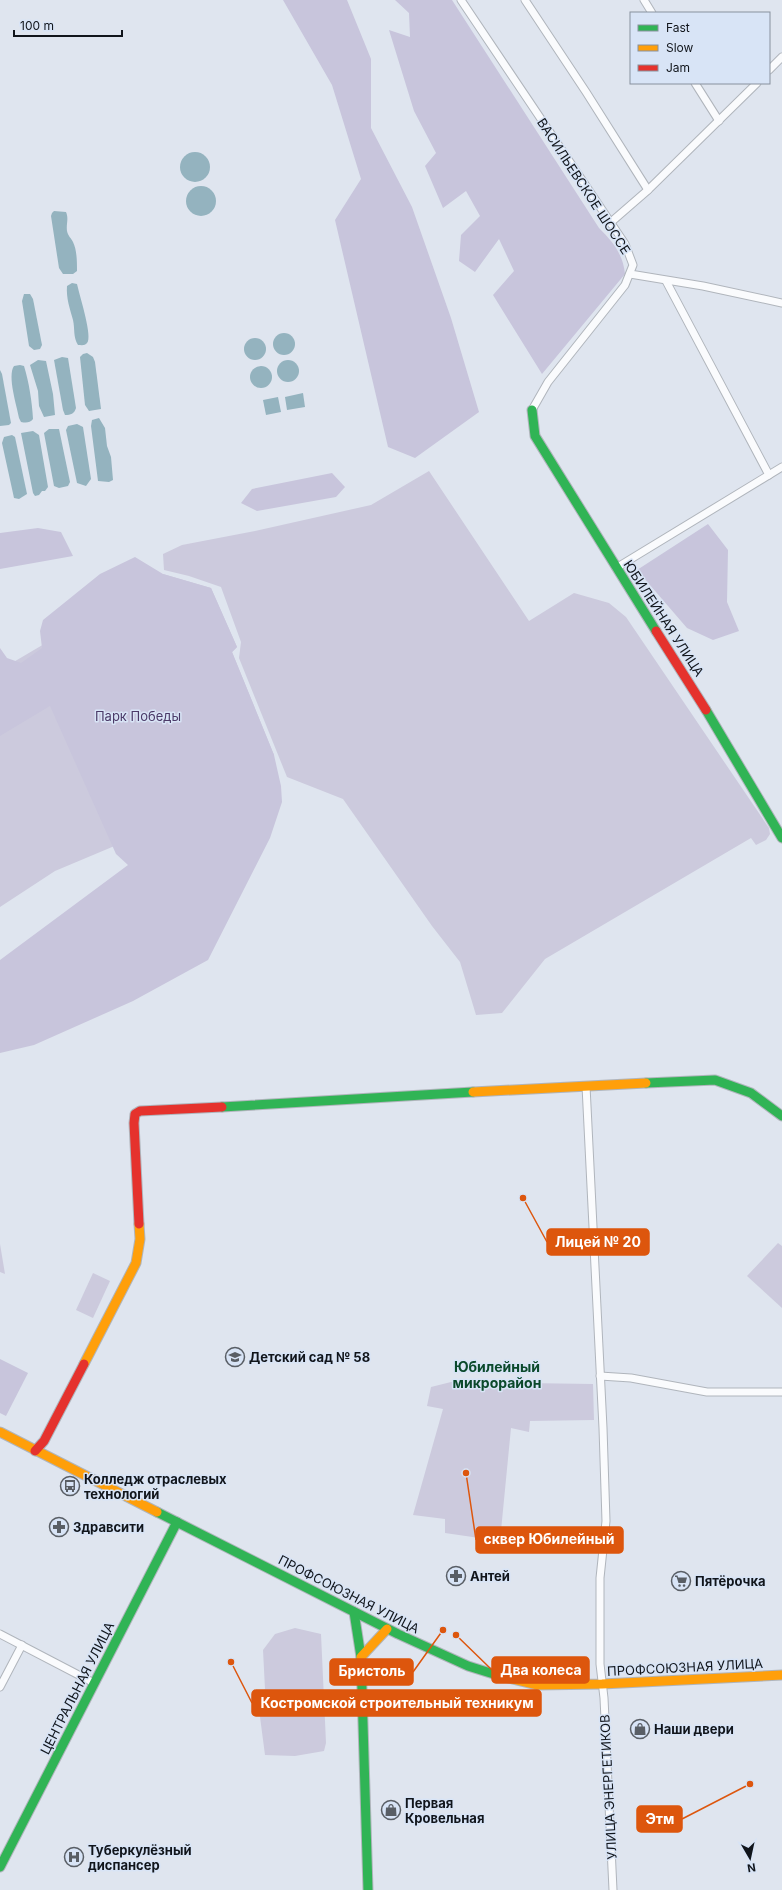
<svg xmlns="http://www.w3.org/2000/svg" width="782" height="1890" font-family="Inter,sans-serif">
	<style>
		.green { fill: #cccadd }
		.forest { fill: #c8c5dc }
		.water { fill: #94b3bf }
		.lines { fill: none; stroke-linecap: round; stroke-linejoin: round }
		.street-casing { stroke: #b0b5bc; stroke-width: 9 }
		.fast-casing { stroke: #b0b5bc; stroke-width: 11 }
		.slow-casing { stroke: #b0b5bc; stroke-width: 11 }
		.jam-casing { stroke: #b0b5bc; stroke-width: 11 }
		.street { stroke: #fafbfd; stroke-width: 7 }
		.fast { stroke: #30b455; stroke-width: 9 }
		.slow { stroke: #ff9f0a; stroke-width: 9 }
		.jam { stroke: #e5322d; stroke-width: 9 }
		.labels { text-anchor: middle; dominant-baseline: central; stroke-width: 3; stroke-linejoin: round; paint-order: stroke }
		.street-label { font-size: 13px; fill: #11151b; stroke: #d8e4f6 }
		.park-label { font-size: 13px; fill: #4b3a68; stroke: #d8e4f6 }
		.poi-label { font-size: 13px; font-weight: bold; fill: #11151b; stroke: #d8e4f6; text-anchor: start }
		.neighbourhood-label { font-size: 14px; font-weight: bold; fill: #0b492b; stroke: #d8e4f6 }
		.leader { fill: none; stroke: #dd560d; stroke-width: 1.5 }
		.callout-dot { fill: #dd560d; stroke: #d8e4f6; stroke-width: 1.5 }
		.callout { fill: #dd560d; stroke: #dd560d; stroke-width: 1.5 }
		.callout-label { font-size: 14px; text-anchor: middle; font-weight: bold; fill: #fff }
	</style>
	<rect width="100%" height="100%" fill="#dfe5ef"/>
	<g class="green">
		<path d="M429,471L529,621L574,593L609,603L626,617L769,828L770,834L766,840L756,845L751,838L545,959L502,1013L476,1015L460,962L432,926L343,799L287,777L239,658L241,642L221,587L189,576L164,570L163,554L182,545L255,531L371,505Z"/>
		<path d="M163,574L211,588L237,647L232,652L274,755V779L55,871L0,907V670Z"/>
		<path d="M778,1243L782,1246V1308L747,1276Z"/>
		<path d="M0,1244L5,1274L0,1272Z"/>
		<path d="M93,1273L110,1281L93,1318L76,1310Z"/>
		<path d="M451,1382L593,1384L594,1420L530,1421L529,1432L511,1428L500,1541L445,1533V1519L413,1515L443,1409L427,1406L431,1387Z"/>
		<path d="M295,1628L321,1634L326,1743L324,1751L295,1756L265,1755L257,1694L265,1689L263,1650L275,1634Z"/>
	</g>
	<g class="forest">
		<path d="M283,0H347L371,59V128L412,207L451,318L479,412L415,458L388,447L335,220L361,179L332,85Z"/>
		<path d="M395,0H452L599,228C613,242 623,254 625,274L542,374L493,295L514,271L499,239L475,272L459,261L461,235L480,216L466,191L443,208L425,166L436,153L414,111L389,30L410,37L409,13Z"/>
		<path d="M332,473L345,487L336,497L257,511L241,503L252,489Z"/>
		<path d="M708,524L728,550L727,602L739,631L713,640L687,628L637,570Z"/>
		<path d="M38,528L61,532L73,556L0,569V533Z"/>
		<path d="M135,557L163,574L211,588L237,647L232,652L274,755L281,786L282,802L270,838L208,960L133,1001L34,1045L0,1053V960L128,865L116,854L50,706L0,736V648L7,658L21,663L42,648L40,631L43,620L100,574Z"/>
		<path d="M0,1359L28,1373L6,1416L0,1413Z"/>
	</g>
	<g class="water">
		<circle cx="195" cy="167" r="15"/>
		<circle cx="201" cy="201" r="15"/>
		<path d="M54,211L66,212C69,219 66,223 67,231C68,236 71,238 73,242C77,250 77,262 77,271L73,274H63L59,268L51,216L52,213Z"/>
		<path d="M72,283L77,284L78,288C80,297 93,338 87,343C85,346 81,345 78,345C73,337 75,329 73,320C70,309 66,298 67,286Z"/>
		<path d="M24,294H30L33,299L42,345L40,349L34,350L29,346L22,301Z"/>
		<circle cx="284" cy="344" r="11"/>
		<circle cx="255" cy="349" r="11"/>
		<path d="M87,353L93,357L95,362L101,409L89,411L85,405L80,357L83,354Z"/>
		<path d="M62,357L68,358L76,408C74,414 71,415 65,415L63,410L54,360Z"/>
		<path d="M38,360L46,361L53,394L55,415L44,417L39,406L38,391L30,365Z"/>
		<circle cx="288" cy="371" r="11"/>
		<path d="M20,365L24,366C29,382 32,402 33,419C30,423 26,423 21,422L19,418C17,406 7,376 14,366Z"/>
		<circle cx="261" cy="377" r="11"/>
		<path d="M0,370L2,374L11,423L9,425L0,426Z"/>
		<path d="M303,393L305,407L287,410L285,397Z"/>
		<path d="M278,397L281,412L266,415L263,400Z"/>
		<path d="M99,418L105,428L107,446L111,457L113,480L109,482L98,481L91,426L92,420Z"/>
		<path d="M77,424L83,427L91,479L86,486L77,483L66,430L68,426Z"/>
		<path d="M49,429H59L70,482L68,486L59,488L54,486L44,433Z"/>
		<path d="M33,431L39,435L48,487L45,491H42L39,495L35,496L33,493L21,433Z"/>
		<path d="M12,435L15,437L27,494L19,499L14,498L2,443L4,437Z"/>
	</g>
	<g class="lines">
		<g class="street-casing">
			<g id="street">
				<path d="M461,0L625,244L633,265L625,285L548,382L532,410"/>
				<path d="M525,0L586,92L648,190"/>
				<path d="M644,0L652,13"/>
				<path d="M769,70L782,57"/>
				<path d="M695,83L719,121"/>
				<path d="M610,223L648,190L757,83"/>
				<path d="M630,274L703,286L782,303"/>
				<path d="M666,281L769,475"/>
				<path d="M616,568L782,467"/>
				<path d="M586,1086L603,1428L606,1521L600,1578V1664L604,1698L613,1890"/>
				<path d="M600,1376L631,1378L707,1392H782"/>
				<path d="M0,1634L94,1683"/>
				<path d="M0,1687L22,1645"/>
			</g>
		</g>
		<g class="fast-casing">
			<g id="fast">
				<path d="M532,410L535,436L656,631"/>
				<path d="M706,710L782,838"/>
				<path d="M646,1083L715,1080L751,1093L782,1116"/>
				<path d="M222,1107L473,1092"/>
				<path d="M157,1512L398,1634L468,1666L500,1676"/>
				<path d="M354,1612L361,1657L368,1890"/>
				<path d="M0,1867L177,1522"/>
			</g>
		</g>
		<g class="slow-casing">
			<g id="slow">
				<path d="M473,1092L646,1083"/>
				<path d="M84,1364L136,1263L140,1239L139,1224"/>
				<path d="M0,1432L157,1512"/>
				<path d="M361,1657L387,1629"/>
				<path d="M500,1676L537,1685L602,1684L782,1675"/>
			</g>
		</g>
		<g class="jam-casing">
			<g id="jam">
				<path d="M656,631L706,710"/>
				<path d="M139,1224L134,1123L135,1114L140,1111L222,1107"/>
				<path d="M35,1451L44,1441L84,1364"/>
			</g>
		</g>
		<use href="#street" class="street"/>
		<use href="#fast" class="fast"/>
		<use href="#slow" class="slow"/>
		<use href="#jam" class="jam"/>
	</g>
	<defs>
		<g id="school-ring" transform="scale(1)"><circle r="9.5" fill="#d8e4f6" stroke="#595e65" stroke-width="1.5"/><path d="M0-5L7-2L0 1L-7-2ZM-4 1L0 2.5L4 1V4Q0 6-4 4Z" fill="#595e65"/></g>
		<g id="bus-ring" transform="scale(1)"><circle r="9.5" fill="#d8e4f6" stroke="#595e65" stroke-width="1.5"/><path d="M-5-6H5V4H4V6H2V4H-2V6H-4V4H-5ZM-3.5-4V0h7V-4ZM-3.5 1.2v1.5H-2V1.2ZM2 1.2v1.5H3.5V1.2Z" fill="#595e65"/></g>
		<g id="pharmacy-ring" transform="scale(1)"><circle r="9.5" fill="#d8e4f6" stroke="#595e65" stroke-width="1.5"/><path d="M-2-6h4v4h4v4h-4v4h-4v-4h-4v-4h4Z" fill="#595e65"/></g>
		<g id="supermarket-ring" transform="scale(1)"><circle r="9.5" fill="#d8e4f6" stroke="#595e65" stroke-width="1.5"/><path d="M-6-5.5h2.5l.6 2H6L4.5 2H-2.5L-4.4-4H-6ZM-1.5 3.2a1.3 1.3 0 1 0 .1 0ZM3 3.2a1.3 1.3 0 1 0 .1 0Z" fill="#595e65"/></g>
		<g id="shop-ring" transform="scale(1)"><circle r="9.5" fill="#d8e4f6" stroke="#595e65" stroke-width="1.5"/><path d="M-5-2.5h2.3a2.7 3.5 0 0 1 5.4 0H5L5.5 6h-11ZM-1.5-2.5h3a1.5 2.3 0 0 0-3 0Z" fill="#595e65"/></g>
		<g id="hospital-ring" transform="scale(1)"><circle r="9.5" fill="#d8e4f6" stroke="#595e65" stroke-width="1.5"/><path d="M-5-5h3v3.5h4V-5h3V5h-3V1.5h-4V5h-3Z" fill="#595e65"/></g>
	</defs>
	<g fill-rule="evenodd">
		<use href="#school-ring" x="235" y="1357"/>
		<use href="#bus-ring" x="70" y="1486"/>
		<use href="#pharmacy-ring" x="59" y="1527"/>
		<use href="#pharmacy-ring" x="456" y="1576"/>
		<use href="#supermarket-ring" x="681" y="1581"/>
		<use href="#shop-ring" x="640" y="1729"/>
		<use href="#shop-ring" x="391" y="1810"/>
		<use href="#hospital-ring" x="74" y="1857"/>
	</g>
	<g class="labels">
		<g class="street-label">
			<text transform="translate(584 186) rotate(57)">ВАСИЛЬЕВСКОЕ ШОССЕ</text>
			<text transform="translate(664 618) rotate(57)">ЮБИЛЕЙНАЯ УЛИЦА</text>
			<text transform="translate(349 1594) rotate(27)">ПРОФСОЮЗНАЯ УЛИЦА</text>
			<text transform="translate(685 1667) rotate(-3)">ПРОФСОЮЗНАЯ УЛИЦА</text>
			<text transform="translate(77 1688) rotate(-63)">ЦЕНТРАЛЬНАЯ УЛИЦА</text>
			<text transform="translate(608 1787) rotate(-93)">УЛИЦА ЭНЕРГЕТИКОВ</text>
		</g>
		<g class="park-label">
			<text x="138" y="716">Парк Победы</text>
		</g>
		<g class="poi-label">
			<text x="249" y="1357">Детский сад № 58</text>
			<text x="84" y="1479">Колледж отраслевых<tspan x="84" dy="15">технологий</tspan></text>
			<text x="73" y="1527">Здравсити</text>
			<text x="470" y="1576">Антей</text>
			<text x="695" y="1581">Пятёрочка</text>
			<text x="654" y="1729">Наши двери</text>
			<text x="405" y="1803">Первая<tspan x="405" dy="15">Кровельная</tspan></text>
			<text x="88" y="1850">Туберкулёзный<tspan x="88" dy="15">диспансер</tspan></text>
		</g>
		<g class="neighbourhood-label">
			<text x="497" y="1366">Юбилейный<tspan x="497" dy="16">микрорайон</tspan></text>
		</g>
	</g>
	<path class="leader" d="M523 1198L547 1242M466 1473L476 1540M456 1635L492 1670M443 1630L413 1672M231 1662L252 1703M750 1784L682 1819"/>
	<g class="callout-dot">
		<circle cx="523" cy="1198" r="4"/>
		<circle cx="466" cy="1473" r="4"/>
		<circle cx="456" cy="1635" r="4"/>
		<circle cx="443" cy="1630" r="4"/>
		<circle cx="231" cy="1662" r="4"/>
		<circle cx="750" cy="1784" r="4"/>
	</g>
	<g class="callout">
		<rect x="547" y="1229" width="102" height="26" rx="4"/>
		<rect x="476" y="1527" width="147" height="26" rx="4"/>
		<rect x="492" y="1657" width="97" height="26" rx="4"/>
		<rect x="330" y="1659" width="83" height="26" rx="4"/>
		<rect x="252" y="1690" width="289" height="26" rx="4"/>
		<rect x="637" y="1806" width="45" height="26" rx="4"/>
	</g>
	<g class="callout-label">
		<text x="598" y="1247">Лицей № 20</text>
		<text x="549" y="1544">сквер Юбилейный</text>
		<text x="541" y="1675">Два колеса</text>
		<text x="372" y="1676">Бристоль</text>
		<text x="397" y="1708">Костромской строительный техникум</text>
		<text x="660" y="1824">Этм</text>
	</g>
	<rect x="630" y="12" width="140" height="72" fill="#d8e4f6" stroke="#88919e"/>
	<rect x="638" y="25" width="20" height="6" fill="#30b455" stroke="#88919e"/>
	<text x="666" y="32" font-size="12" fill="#11151b">Fast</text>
	<rect x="638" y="45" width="20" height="6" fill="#ff9f0a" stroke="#88919e"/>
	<text x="666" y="52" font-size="12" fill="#11151b">Slow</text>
	<rect x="638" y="65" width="20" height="6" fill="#e5322d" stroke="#88919e"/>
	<text x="666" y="72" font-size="12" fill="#11151b">Jam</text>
	<g transform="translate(750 1858) rotate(171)" stroke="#d8e4f6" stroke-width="3" paint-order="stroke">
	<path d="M0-3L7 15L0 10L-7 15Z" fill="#11151b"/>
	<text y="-6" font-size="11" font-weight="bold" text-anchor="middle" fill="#11151b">N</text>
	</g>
	<path d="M14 30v6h108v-6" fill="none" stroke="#11151b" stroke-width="2"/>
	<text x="20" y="30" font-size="12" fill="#11151b" stroke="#d8e4f6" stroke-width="3" paint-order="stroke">100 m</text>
</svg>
